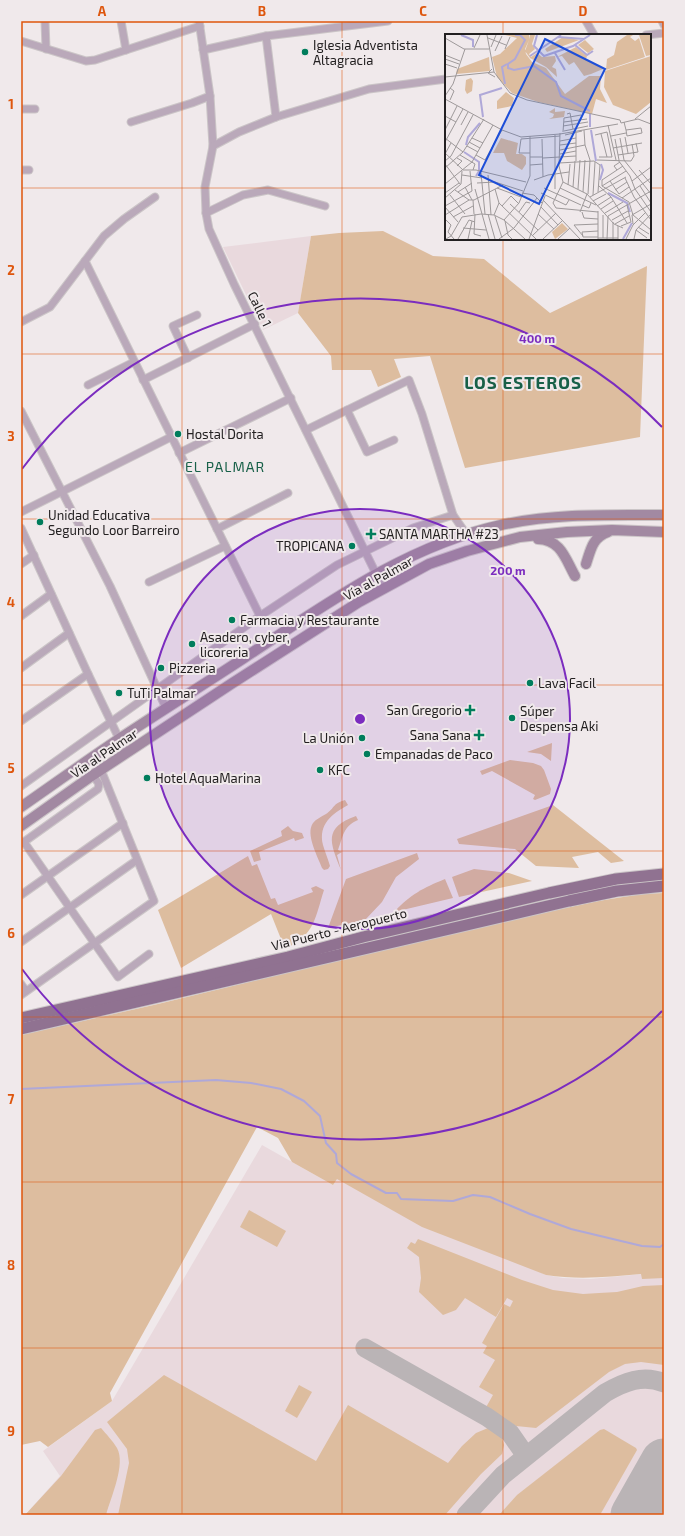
<svg xmlns="http://www.w3.org/2000/svg" width="685" height="1536" font-family="'Exo 2',sans-serif">
	<style>
		.built { fill: #e9d9dd }
		.green { fill: #ddbd9f }
		.lines { fill: none; stroke-linecap: round; stroke-linejoin: round }
		.stream { stroke: #afa8d8; stroke-width: 2 }
		.taxiway { stroke: #bab4b6; stroke-width: 19 }
		.runway { stroke: #bab4b6; stroke-width: 47 }
		.minor-casing { stroke: #cbc5c7; stroke-width: 9 }
		.secondary-casing { stroke: #cbc5c7; stroke-width: 12 }
		.primary-casing { stroke: #cbc5c7; stroke-width: 13 }
		.minor { stroke: #baa9ba; stroke-width: 7 }
		.secondary { stroke: #a289a2; stroke-width: 10 }
		.primary { stroke: #907291; stroke-width: 11 }
		.grid { fill: none; stroke: #de560d; stroke-width: 1; stroke-opacity: 0.55 }
		.ring { fill: none; stroke: #7b2cbf; stroke-width: 2 }
		.poi-dot { fill: #007d5c; stroke: #f0e9eb; stroke-width: 1.5 }
		.labels { text-anchor: middle; dominant-baseline: central; stroke-width: 4; stroke-linejoin: round; paint-order: stroke }
		.poi-label { font-size: 13px; fill: #232021; stroke: #f0e9eb; text-anchor: start }
		.street-label { font-size: 13px; fill: #232021; stroke: #f0e9eb }
		.neighbourhood-label { font-size: 14px; letter-spacing: 1px; fill: #186048; stroke: #f0e9eb }
		.district-label { font-size: 17px; font-weight: bold; letter-spacing: 1px; fill: #186048; stroke: #f0e9eb }
		.inset-river { fill: none; stroke: #afa8d8; stroke-width: 2 }
		.inset-road { fill: none; stroke: #9e999a; stroke-width: 1 }
		.view { fill: #1d4ed8; fill-opacity: 0.15; stroke: #1d4ed8; stroke-width: 2 }
		.inset-edge { fill: none; stroke: #232021; stroke-width: 2 }
		.centre { fill: #7b2cbf; stroke: #f0e9eb; stroke-width: 2 }
		.ring-label { font-size: 12px; text-anchor: middle; font-weight: bold; fill: #7b2cbf; stroke: #f0e9eb; stroke-width: 4; stroke-linejoin: round; paint-order: stroke }
		.neatline { fill: none; stroke: #de560d; stroke-width: 1.5 }
		.grid-label { font-size: 13px; text-anchor: middle; font-weight: bold; fill: #de560d }
	</style>
	<rect width="100%" height="100%" fill="#f0e9eb"/>
	<g class="built">
		<path d="M311,236L298,313L263,330L223,247Z"/>
		<path d="M262,1145L333,1185L337,1178L546,1275L563,1278L590,1279L664,1272V1515H25L60,1476L43,1451L112,1401Z"/>
	</g>
	<g class="green">
		<path d="M383,231L433,256L484,259L550,313L647,266L640,437L465,468L430,356L394,359L401,377L378,387L371,370H332L331,356L298,313L311,236L339,233Z"/>
		<path d="M552,743L551,761L541,754L527,752Z"/>
		<path d="M510,760L533,763L541,766L544,770L551,789L550,794L535,800L533,799L535,795L492,771L482,775L480,771Z"/>
		<path d="M345,800L348,805C332,814 318,824 323,845C325,852 328,859 330,866L328,869L324,870L322,868C318,857 305,834 313,823C316,819 321,817 326,814C335,808 332,804 345,800Z"/>
		<path d="M553,805L624,861L611,863L598,852L572,857L579,868L536,866L515,849L459,844L457,839Z"/>
		<path d="M356,816L358,820C343,826 343,837 338,850L342,852L337,855L341,870C330,842 323,828 356,816Z"/>
		<path d="M288,826L293,831L302,833L304,838L295,841L294,838L259,852L261,860L254,862L250,851L282,836L281,831Z"/>
		<path d="M417,853L419,859L396,877L382,902L365,920L328,928L346,879Z"/>
		<path d="M248,856L252,866L257,864L271,899L275,898L278,905L313,892L311,888L316,886L324,890C315,918 315,935 285,949L271,914L181,968L158,910Z"/>
		<path d="M474,869L509,873L532,881L459,897L452,877Z"/>
		<path d="M445,879L453,898L394,912C411,894 423,888 445,879Z"/>
		<path d="M664,893V1278L642,1279L641,1274C609,1277 578,1280 546,1275L422,1227L337,1179L333,1185L292,1162L278,1138L257,1127L110,1393L112,1401L48,1447L40,1441L21,1445V1035L158,1004L460,931L598,901L642,894Z"/>
		<path d="M249,1210L286,1231L277,1247L240,1227Z"/>
		<path d="M418,1239L522,1280L553,1290L583,1294L599,1293L617,1292L643,1286L664,1285V1365L641,1362L625,1364L609,1372L536,1428L516,1426L485,1409L493,1395L479,1387L495,1360L483,1353L487,1346L482,1343L504,1304L510,1307L513,1301L507,1298L496,1317L465,1298L456,1310L443,1315L419,1292L421,1278L419,1257L407,1248L411,1242L415,1244Z"/>
		<path d="M164,1375L316,1461L348,1405L448,1463L462,1446L476,1433L488,1428L496,1429L501,1434L504,1445L502,1454L481,1474L445,1515H118L129,1463L127,1449L107,1422Z"/>
		<path d="M299,1385L312,1392L297,1418L285,1411Z"/>
		<path d="M101,1428C106,1434 113,1441 117,1448C126,1464 111,1497 106,1515H25L61,1476L95,1430Z"/>
		<path d="M604,1429L636,1448L637,1450L600,1515H499L517,1495L600,1430Z"/>
	</g>
	<g class="lines">
		<path class="stream" d="M21,1089L216,1080L251,1083L281,1089L304,1101L320,1116L326,1143L336,1154L337,1163L351,1174L386,1193H397L401,1199L453,1201L473,1195L490,1197L530,1214L571,1229L642,1246L660,1247L664,1244"/>
		<g class="taxiway">
			<path d="M365,1348L487,1417L510,1433L526,1456"/>
			<path d="M466,1515L503,1475L605,1393C624,1382 643,1374 664,1383"/>
		</g>
		<path class="runway" d="M634,1515L664,1462"/>
		<g class="minor-casing">
			<g id="minor">
				<path d="M45,21L46,49"/>
				<path d="M121,21L126,50"/>
				<path d="M199,21L210,96L213,146L205,187L206,213L209,229L234,284L383,588"/>
				<path d="M586,21L594,35"/>
				<path d="M662,21L664,25"/>
				<path d="M646,35L664,33"/>
				<path d="M266,36L276,117"/>
				<path d="M21,41L86,61L95,60L200,26"/>
				<path d="M203,50L266,36L388,21"/>
				<path d="M21,109H35"/>
				<path d="M131,122L192,103L210,96"/>
				<path d="M213,146L239,132L276,117L369,89L446,79"/>
				<path d="M21,170H29"/>
				<path d="M206,213L243,195L268,190L325,206"/>
				<path d="M85,261L260,616"/>
				<path d="M21,322L50,307L104,236L124,219L155,197"/>
				<path d="M188,358L173,326L197,315"/>
				<path d="M143,380L255,324"/>
				<path d="M88,385L134,362"/>
				<path d="M347,410L367,452L394,440"/>
				<path d="M21,411L110,586L166,708"/>
				<path d="M306,430L409,380L422,414L453,515L467,535"/>
				<path d="M179,453L291,398"/>
				<path d="M21,512L171,437"/>
				<path d="M21,528L88,674L126,753"/>
				<path d="M217,529L288,493"/>
				<path d="M21,564L34,555"/>
				<path d="M149,582L225,546"/>
				<path d="M21,616L51,594"/>
				<path d="M21,668L69,633"/>
				<path d="M21,721L88,674"/>
				<path d="M21,786L260,616L337,565L413,528L453,515"/>
				<path d="M24,842L118,977L149,954"/>
				<path d="M21,844L98,789L99,784L93,775"/>
				<path d="M21,895L123,823"/>
				<path d="M21,942L137,860"/>
				<path d="M21,984L26,991"/>
				<path d="M21,995L154,901L101,770"/>
			</g>
		</g>
		<g class="secondary-casing">
			<g id="secondary">
				<path d="M538,539C561,540 565,558 575,576"/>
				<path d="M586,564C591,549 592,538 608,532"/>
				<path d="M21,807C54,784 86,761 119,739C161,711 203,685 244,658C325,605 405,546 501,525C555,513 610,515 664,515"/>
				<path d="M21,826L93,775L231,684L359,602L429,564L467,551L520,537L567,532L612,530L664,532"/>
			</g>
		</g>
		<g class="primary-casing">
			<g id="primary">
				<path d="M21,1018L288,957L363,937L549,893L616,879L664,874"/>
				<path d="M21,1029L569,901L617,891L664,886"/>
			</g>
		</g>
		<use href="#minor" class="minor"/>
		<use href="#secondary" class="secondary"/>
		<use href="#primary" class="primary"/>
	</g>
	<path class="grid" d="M182,21V1515M342,21V1515M503,21V35M21,188H446M650,188H664M503,239V1515M21,354H664M21,519H664M21,685H664M21,851H664M21,1017H664M21,1182H664M21,1348H664"/>
	<circle cx="360" cy="719" r="210" fill="#7b2cbf" fill-opacity=".12"/>
	<g class="ring">
		<circle cx="360" cy="719" r="210"/>
		<path d="M662 1011A420 420 0 0 1 22 969M22 469A420 420 0 0 1 662 427"/>
	</g>
	<g class="poi-dot">
		<circle cx="305" cy="52" r="4"/>
		<circle cx="178" cy="434" r="4"/>
		<circle cx="40" cy="522" r="4"/>
		<path d="M369 528h4v4h4v4h-4v4h-4v-4h-4v-4h4z"/>
		<circle cx="352" cy="546" r="4"/>
		<circle cx="232" cy="620" r="4"/>
		<circle cx="192" cy="644" r="4"/>
		<circle cx="161" cy="668" r="4"/>
		<circle cx="530" cy="683" r="4"/>
		<circle cx="119" cy="693" r="4"/>
		<path d="M468 704h4v4h4v4h-4v4h-4v-4h-4v-4h4z"/>
		<circle cx="512" cy="718" r="4"/>
		<path d="M477 729h4v4h4v4h-4v4h-4v-4h-4v-4h4z"/>
		<circle cx="362" cy="738" r="4"/>
		<circle cx="367" cy="754" r="4"/>
		<circle cx="320" cy="770" r="4"/>
		<circle cx="147" cy="778" r="4"/>
	</g>
	<g class="labels">
		<g class="poi-label">
			<text x="313" y="45">Iglesia Adventista<tspan x="313" dy="15">Altagracia</tspan></text>
			<text x="186" y="434">Hostal Dorita</text>
			<text x="48" y="515">Unidad Educativa<tspan x="48" dy="15">Segundo Loor Barreiro</tspan></text>
			<text x="379" y="534">SANTA MARTHA #23</text>
			<text x="344" y="546" text-anchor="end">TROPICANA</text>
			<text x="240" y="620">Farmacia y Restaurante</text>
			<text x="200" y="637">Asadero, cyber,<tspan x="200" dy="15">licoreria</tspan></text>
			<text x="169" y="668">Pizzeria</text>
			<text x="538" y="683">Lava Facil</text>
			<text x="127" y="693">TuTi Palmar</text>
			<text x="462" y="710" text-anchor="end">San Gregorio</text>
			<text x="520" y="711">Súper<tspan x="520" dy="15">Despensa Aki</tspan></text>
			<text x="471" y="735" text-anchor="end">Sana Sana</text>
			<text x="354" y="738" text-anchor="end">La Unión</text>
			<text x="375" y="754">Empanadas de Paco</text>
			<text x="328" y="770">KFC</text>
			<text x="155" y="778">Hotel AquaMarina</text>
		</g>
		<g class="street-label">
			<text transform="translate(260 309) rotate(64)">Calle 1</text>
			<text transform="translate(378 578) rotate(-29)">Vía al Palmar</text>
			<text transform="translate(104 753) rotate(-34)">Vía al Palmar</text>
			<text transform="translate(339 929) rotate(-14)">Via Puerto - Aeropuerto</text>
		</g>
		<g class="neighbourhood-label">
			<text x="225" y="466">EL PALMAR</text>
		</g>
		<g class="district-label">
			<text x="523" y="382">LOS ESTEROS</text>
		</g>
	</g>
	<g transform="translate(445 34)">
		<rect width="206" height="206" fill="#f0e9eb"/>
		<path d="M60,1H84V5L85,1H90L87,10L90,15L84,20L86,23L92,19L97,23L110,22L111,27L107,33L111,35L112,43L101,33L85,24L80,17L84,6L80,15L81,20L87,28L101,34L120,60L144,42H156L155,55L162,69L151,65L147,80L93,68L67,59L52,43L47,23L55,20L72,4ZM182,1H188L185,3L190,7L194,4L200,23L161,36L162,25L169,21L172,8ZM194,1H206V21L201,22ZM118,3L134,6L102,18L100,15ZM140,6L149,15L143,19L133,11ZM131,13L142,22L141,25L158,35L146,40L150,30L146,40L139,42L129,28L124,31L117,22L112,23ZM206,22V68L191,80L168,71L159,53L160,37ZM44,23L45,37L11,40L12,35ZM26,44L28,47L27,57L22,60L20,56L21,46ZM61,58L69,64L67,72L52,75V67ZM110,74V78L120,77L119,83L104,85L108,83L109,80L104,78ZM56,104L73,109L71,120H77L81,123V130L77,136L62,127L59,119H48ZM117,189L123,195L110,205L107,198Z" fill="#ddbd9f"/>
		<path class="inset-river" d="M16,1L28,6V13M70,1H75L80,6L70,25L63,30V34L69,36L89,32L111,48L116,62L145,77M92,1L89,12L99,22L128,12L145,1M113,3L139,5M130,11L142,21L148,17M110,19L120,36M85,22L116,1M60,50L57,33L62,30M145,80V93M38,83L35,61L57,54M146,96L151,127M21,111L23,103L35,89M19,118L34,128V137L31,142M155,146L158,136L156,130M163,159L182,169L185,178M178,205L187,189"/>
		<path class="inset-road" d="M42,1L49,38L65,59L82,66L175,86L176,89M0,4L19,15H44M43,4L61,11M46,13L51,1M29,14L35,1M60,15L65,3M50,17L57,2M0,21L15,27M0,25L14,30M0,30L12,34M47,35L43,39L50,43M0,43L49,38M0,62L8,50L20,15M0,65L57,96L76,103L115,100L173,90M5,66L9,57L5,54M122,80L125,79L128,95M0,82L11,88M190,85L206,72M119,88L142,85M179,88L181,96L182,102L197,99L196,94L181,96M176,89L193,85L206,90M16,91L23,78M163,91L171,126M118,92L143,88M0,96L12,72M119,97L143,92M118,98L119,84L136,81M162,98L167,123M115,99L114,132L118,148L142,160L169,190L178,194M156,100L162,123M110,101V155M120,101L137,97M150,101L162,98M166,102L181,99M180,103L183,119M0,104L18,118M27,104L38,109M175,104L179,126M76,105L115,102M76,105L74,119H85M97,105L98,143M170,105L174,126M115,107L131,104M0,108L18,75M24,108L35,114M115,111L131,109M140,111L145,126M22,112L33,118M168,114L197,109M115,116L140,111L139,96M0,119L18,136H31L81,148M0,120L6,109M115,120L131,117M15,121L30,130L28,136M31,121L40,126L57,96M173,121L193,118L191,109M85,123H98M154,123H167M98,124L131,122M152,126L186,127L189,122L187,110M173,126L185,142L190,155L206,178M179,126L206,160M0,127L6,122L28,81M131,127V99M114,129L149,127L155,131L153,158M0,130L15,150M85,131L98,130M12,132L17,127L12,124M178,132L157,146V152L184,168L188,181L206,196M0,134L18,118L39,85M172,136L169,132L175,128M194,136L206,150M36,139L40,180M17,141L37,144M43,141L46,181M180,144L189,163L206,186M89,146L103,141L124,138M165,147L174,160L184,153M187,147L206,133M118,148L108,169L111,174L153,178M32,149L50,148L78,157M0,150L27,128L48,91M123,151L125,130M154,152L166,163M157,152L181,137M195,152L206,169M20,153L27,166M128,153L130,127M52,154L76,163M99,154L136,171M115,154L151,171M30,155L44,205M133,155L135,126M10,156L24,166H29L58,151M170,156L182,148M13,158L27,149M138,158L140,126M0,159L14,149M77,159L89,161L97,169M96,159L121,171L124,166M143,160L145,126M5,161L20,180M148,161L150,128M145,163L181,143M0,164L16,150L17,137M177,164L206,144M28,166L29,180M98,166L135,205M148,167L161,160M54,169L91,205M65,170L93,196M137,171L144,174L146,169M0,172L27,157L25,137M57,172L66,162L74,170M152,172L166,163L182,189M0,173L13,188M96,173L113,191M156,175L168,167M74,178L81,168L85,169M135,178L142,160M137,178L139,184L153,185M160,179L178,168M30,180L29,200L36,202M43,180L50,205M93,180L109,195M0,181L24,166M49,181L54,169L50,155M158,181V204M50,182L57,204M8,183L28,172M0,185L6,191L3,198L9,205M59,186L74,169L85,142V102M167,186L183,177M60,187L63,201L67,205M170,190L184,182M188,190L187,181L206,170M173,192V205M176,192L186,188L182,171M193,193L204,200M18,194L41,196M191,196L202,204M153,197L137,198L138,203H153M87,202L111,179M138,202L129,191L153,190M153,204H173M1,205L6,202L17,183L36,180L49,181L59,186L80,205M13,205L24,186L30,188M23,205L27,187M54,205L69,194L92,164M84,205L100,162M98,205L117,187M113,205L125,194M153,205V177M162,205L163,182L206,157M168,205V188M181,205L188,191L200,179M189,205L191,196L206,180"/>
		<path class="view" d="M100,5L160,35L94,170L34,141Z"/>
		<rect width="206" height="206" class="inset-edge"/>
	</g>
	<circle cx="360" cy="719" r="6" class="centre"/>
	<g class="ring-label">
		<text x="537" y="343">400 m</text>
		<text x="508" y="575">200 m</text>
	</g>
	<rect width="685" height="1536" fill="none" stroke="#f0e9eb" stroke-width="44"/>
	<rect x="22" y="22" width="641" height="1492" class="neatline"/>
	<g class="grid-label">
		<text x="102" y="16">A</text>
		<text x="262" y="16">B</text>
		<text x="423" y="16">C</text>
		<text x="583" y="16">D</text>
		<text x="11" y="109">1</text>
		<text x="11" y="275">2</text>
		<text x="11" y="441">3</text>
		<text x="11" y="607">4</text>
		<text x="11" y="773">5</text>
		<text x="11" y="938">6</text>
		<text x="11" y="1104">7</text>
		<text x="11" y="1270">8</text>
		<text x="11" y="1436">9</text>
	</g>
</svg>
